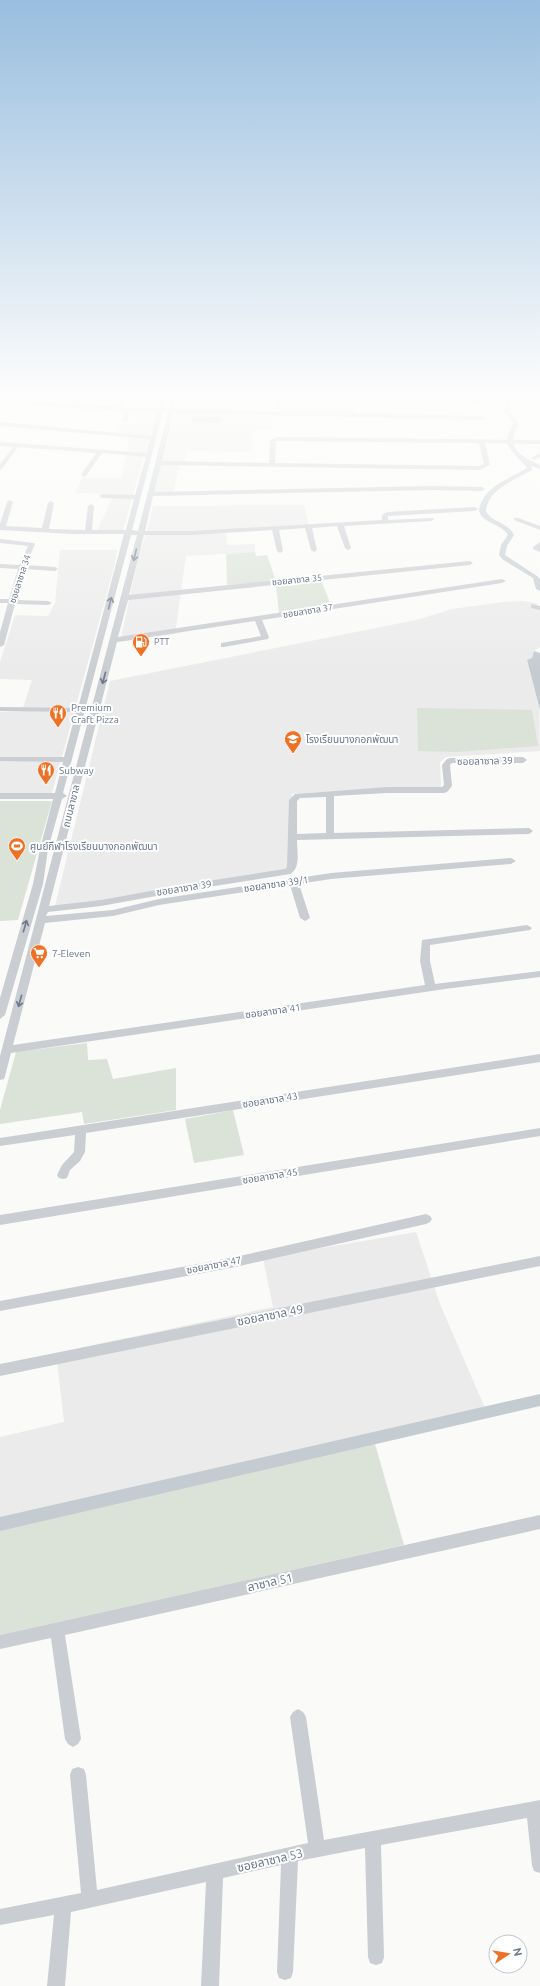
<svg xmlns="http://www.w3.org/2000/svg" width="540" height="1986" font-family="Ubuntu,'Noto Sans Thai',sans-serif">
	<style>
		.built { fill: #ebebeb }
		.green { fill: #dbe2d8 }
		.water { fill: #c4ccd2 }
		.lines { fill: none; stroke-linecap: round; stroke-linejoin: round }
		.canal { fill: #c4ccd2; fill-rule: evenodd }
		.minor { fill: #cacdd1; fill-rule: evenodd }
		.oneway { stroke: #6c798e }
		.labels { text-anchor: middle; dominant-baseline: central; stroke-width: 4; stroke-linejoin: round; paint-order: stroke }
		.far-street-label { font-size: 9px; fill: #67758a; stroke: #fff }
		.far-poi-label { font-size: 9px; fill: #67758a; stroke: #fff; text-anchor: start }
		.poi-label { font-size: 10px; fill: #67758a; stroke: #fff; text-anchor: start }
		.street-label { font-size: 10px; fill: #67758a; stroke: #fff }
		.near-street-label { font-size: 12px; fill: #67758a; stroke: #fff }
	</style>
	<rect width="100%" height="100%" fill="#fafaf8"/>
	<g class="built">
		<path d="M118,395H161L122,534L96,533L114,494L75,493L82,478H121L130,438L114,436L121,424H136L144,396Z"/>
		<path d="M180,395H259L257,406L238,405L237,412L273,413L272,430H253L251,452L187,451L183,465H179L173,495H153L169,429Z"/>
		<path d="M304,505L309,525L196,532H147L153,506Z"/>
		<path d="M226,533L227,545L255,544V552L186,556L175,634L120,642L138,559L146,534Z"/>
		<path d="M60,550H117L115,564L52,793H0V712L22,711L32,680L0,679V662L15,615L48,616L55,603Z"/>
		<path d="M523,601L536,603L540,610V647L534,651L532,658L527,661L539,705L540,751L446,757L440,762L441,787L379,788L292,794L289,870L111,901L55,906L110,681L416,620L452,609L503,602Z"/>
		<path d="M416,1232L440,1304L485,1408L0,1522V1437L64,1422L56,1353L273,1307L263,1258Z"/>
	</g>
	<g class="green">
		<path d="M276,399L353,400L354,415L273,413Z"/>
		<path d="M255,552L256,556L267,555L276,581L227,585L226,554Z"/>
		<path d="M321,580L331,605L279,613L276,584Z"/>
		<path d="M417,708L532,710L538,746L457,752L418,751Z"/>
		<path d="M0,801H52L18,920L0,921Z"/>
		<path d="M87,1043L88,1060L107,1059L113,1079L176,1068V1110L84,1124L82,1112L0,1124V1110L16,1052Z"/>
		<path d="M233,1110L244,1155L194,1163L185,1119Z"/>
		<path d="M375,1444L404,1545L0,1635V1528Z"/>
	</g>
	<g class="water">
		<path d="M193,416L221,417L219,423H191Z"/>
		<path d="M534,651L540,653V710L527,660L532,658Z"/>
	</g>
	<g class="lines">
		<g class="canal">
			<path d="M506,395H512L509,411L519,423C518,428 514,433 513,438C511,452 530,461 540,465V469L531,466L532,470C515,480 488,489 486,511C490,522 508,522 514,535L507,546L505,555L537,576L540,579V591L536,589L533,578L502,559L499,555L501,545L508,535C501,523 483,524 479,511C482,487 509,479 527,468C521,459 506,450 507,439C508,433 511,429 513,423L504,411Z"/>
			<path d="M540,1394V1406L0,1531V1517Z"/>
		</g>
		<g class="minor">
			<path d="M43,395H49L45,399L42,397Z"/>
			<path d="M80,395H86L80,404L118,407L121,397L124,395L127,397L124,407L158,409L162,395H168L164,409H169L172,395H178L174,409L483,416L486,418L483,420L173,413L162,461L269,463L270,440L278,437L540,440V444L485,443L490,465L480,470L161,465L154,492L432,486L482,487L485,489L482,491L432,490L153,496L145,531H192L382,520V515L387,512L475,507L478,509L475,511L388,516V520L433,518L434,519L431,521L344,526L351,548L348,550L345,548L337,526L312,528L317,550L314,552L311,550L305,528L279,530L283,551L280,553L277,551L272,530L192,535H144L129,595L470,561L473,563L470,565L128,600L118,637L502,579L506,581L502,583L262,620L269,637L268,639L224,647H221V643L261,636L255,621L117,642L49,906L101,900L189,884L285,869L287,867L289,800L295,794L387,787H442L444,785L442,765L447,759L450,758L523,757L527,760L523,763H452L450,765L452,786L447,792L444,793H387L334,796V833L529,828L533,831L529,834L297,840C297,850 301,869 290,874L189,890L101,906L48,912L46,916L113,910L159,899L331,873L511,858L516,861L511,864L331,879L299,884L310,918L305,921L300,918L290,885L159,905L113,916L45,923L13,1045L425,985L420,961L422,940L527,925L532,928L530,930L430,945V961L435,984L540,971V977L445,989L11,1053L5,1076L4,1079L0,1080V1056L137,535H131L63,793L67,796L62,799L48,849L43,884L5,1015L0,1019V998L33,884L40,849L53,799H0V793H55L63,762L0,761V757H64L76,712L0,711V707L78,708L124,534H73L0,530V524L7,502L10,500L13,502L6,526L42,528L48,503L51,501L54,503L49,529L85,530L88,506L91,504L94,506L92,530H126L134,499L102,498L99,496L102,494L135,495L146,457L102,453L86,476L84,477L81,475L96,453L18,447L2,469L0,470V464L13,447L0,446V442L146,453L150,439L0,426V422L151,436L157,412L129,411L128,421L125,423L122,421L123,411L120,412L117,410L75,409L0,402V398L74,404ZM163,412L168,413L138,531L132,530ZM276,441L479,443L484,464L479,466L275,463ZM326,797V833L297,834V801L300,798Z"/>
			<path d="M260,395L485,400L488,402L485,404L270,400Z"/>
			<path d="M540,453V457L534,460L531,458Z"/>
			<path d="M514,518H518L540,526V530L514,520Z"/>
			<path d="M0,539L34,543L35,544L26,565L55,567L58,569L55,571L25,569L16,600L48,601L52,603L48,605L15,604L4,645L0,647V632L8,603H0V599H9L18,569L0,568V564L19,565L28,546L0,543Z"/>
			<path d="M540,542V552L533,549V547Z"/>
			<path d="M531,604L540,606V610L531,608Z"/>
			<path d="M540,1054V1062L86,1133L85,1152L80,1161L70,1170L67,1178L63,1179L59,1178L57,1175L62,1165L74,1152L75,1135L0,1146V1138Z"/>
			<path d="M540,1128V1136L0,1225V1215Z"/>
			<path d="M426,1214L430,1216L432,1219L430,1222L426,1224L235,1267L0,1311V1301L235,1257Z"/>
			<path d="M540,1256V1266L0,1376V1364Z"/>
			<path d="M540,1515V1529L65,1635L81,1739L78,1744L73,1747L68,1744L65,1739L51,1638L0,1649V1635Z"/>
			<path d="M298,1709L303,1712L306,1717L324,1840L540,1800V1873L534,1871L532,1865L527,1818L381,1845L384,1957L382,1963L376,1965L370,1963L368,1957L365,1848L298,1861L293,1972L291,1978L285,1980L279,1978L277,1972L281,1865L223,1878L219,1986H201L206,1882L71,1912L65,1986H47L54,1915L0,1925V1909L81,1893L70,1775L72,1769L78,1767L84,1769L86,1775L97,1890L308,1843L290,1717L293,1712Z"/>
		</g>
	</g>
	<defs><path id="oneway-shaft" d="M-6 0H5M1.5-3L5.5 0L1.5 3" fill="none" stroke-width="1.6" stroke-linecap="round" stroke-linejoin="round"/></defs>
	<g class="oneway">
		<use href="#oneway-shaft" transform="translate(135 555) rotate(103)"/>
		<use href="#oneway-shaft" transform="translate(110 603) rotate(-76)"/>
		<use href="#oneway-shaft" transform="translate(104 678) rotate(105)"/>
		<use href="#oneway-shaft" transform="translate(25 926) rotate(-74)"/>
		<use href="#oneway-shaft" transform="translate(20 1001) rotate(105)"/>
	</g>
	<linearGradient id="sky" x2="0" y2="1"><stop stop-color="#99bedf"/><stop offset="0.59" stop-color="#fdfdfc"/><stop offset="1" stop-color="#fdfdfc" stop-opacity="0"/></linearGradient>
	<rect width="540" height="673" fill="url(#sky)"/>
	<defs>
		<g id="fuel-pin" transform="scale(0.9)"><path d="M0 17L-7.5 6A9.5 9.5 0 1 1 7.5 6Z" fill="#ed7225" stroke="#fff"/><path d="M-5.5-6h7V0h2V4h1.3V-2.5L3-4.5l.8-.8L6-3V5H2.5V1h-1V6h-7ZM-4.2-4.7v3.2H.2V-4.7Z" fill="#fff"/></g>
		<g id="restaurant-pin" transform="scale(0.9)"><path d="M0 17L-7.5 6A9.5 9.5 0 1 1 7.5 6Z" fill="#ed7225" stroke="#fff"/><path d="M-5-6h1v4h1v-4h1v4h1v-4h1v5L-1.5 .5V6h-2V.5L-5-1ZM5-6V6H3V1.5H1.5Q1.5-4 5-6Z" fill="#fff"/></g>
		<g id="school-pin" transform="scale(0.9)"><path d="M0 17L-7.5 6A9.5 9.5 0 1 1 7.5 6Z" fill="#ed7225" stroke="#fff"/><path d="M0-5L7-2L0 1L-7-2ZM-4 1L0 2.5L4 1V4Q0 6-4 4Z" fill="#fff"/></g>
		<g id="stadium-pin" transform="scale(0.9)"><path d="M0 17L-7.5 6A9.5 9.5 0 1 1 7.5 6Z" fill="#ed7225" stroke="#fff"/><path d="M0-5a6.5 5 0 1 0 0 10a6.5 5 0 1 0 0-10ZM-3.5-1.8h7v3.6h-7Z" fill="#fff"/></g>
		<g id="supermarket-pin" transform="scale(0.9)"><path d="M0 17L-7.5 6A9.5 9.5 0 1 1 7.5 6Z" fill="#ed7225" stroke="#fff"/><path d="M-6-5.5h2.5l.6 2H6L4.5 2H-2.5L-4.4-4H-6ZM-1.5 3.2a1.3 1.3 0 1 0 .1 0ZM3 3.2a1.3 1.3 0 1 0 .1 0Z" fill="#fff"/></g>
	</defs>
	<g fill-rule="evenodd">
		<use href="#fuel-pin" x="141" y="642"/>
		<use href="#restaurant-pin" x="58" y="713"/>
		<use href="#school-pin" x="293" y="739"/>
		<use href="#restaurant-pin" x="46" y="770"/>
		<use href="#stadium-pin" x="17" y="846"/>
		<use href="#supermarket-pin" x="39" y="953"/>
	</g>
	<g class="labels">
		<g class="far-street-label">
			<text transform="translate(20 579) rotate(-72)">ซอยลาซาล 34</text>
			<text transform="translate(297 580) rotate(-6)">ซอยลาซาล 35</text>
			<text transform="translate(308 611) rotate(-9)">ซอยลาซาล 37</text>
		</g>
		<g class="far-poi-label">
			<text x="154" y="642">PTT</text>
		</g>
		<g class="poi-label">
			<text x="71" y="707">Premium<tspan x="71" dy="12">Craft Pizza</tspan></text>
			<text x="306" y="739">โรงเรียนบางกอกพัฒนา</text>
			<text x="59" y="770">Subway</text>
			<text x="30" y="846">ศูนย์กีฬาโรงเรียนบางกอกพัฒนา</text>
			<text x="52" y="953">7-Eleven</text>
		</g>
		<g class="street-label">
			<text transform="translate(485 761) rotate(-1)">ซอยลาซาล 39</text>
			<text transform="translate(71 806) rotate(-76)">ถนนลาซาล</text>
			<text transform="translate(276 884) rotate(-8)">ซอยลาซาล 39/1</text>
			<text transform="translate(184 888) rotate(-9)">ซอยลาซาล 39</text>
			<text transform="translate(273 1011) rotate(-8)">ซอยลาซาล 41</text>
			<text transform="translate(270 1100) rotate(-9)">ซอยลาซาล 43</text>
			<text transform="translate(270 1176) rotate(-9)">ซอยลาซาล 45</text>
			<text transform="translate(214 1265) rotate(-11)">ซอยลาซาล 47</text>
		</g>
		<g class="near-street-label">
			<text transform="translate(270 1315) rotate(-11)">ซอยลาซาล 49</text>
			<text transform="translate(270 1582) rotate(-13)">ลาซาล 51</text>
			<text transform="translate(270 1860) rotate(-13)">ซอยลาซาล 53</text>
		</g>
	</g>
	<g transform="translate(508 1954) rotate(78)"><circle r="19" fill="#ffffff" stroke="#c2c8d0"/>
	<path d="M0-3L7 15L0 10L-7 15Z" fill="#ed7225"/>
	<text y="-6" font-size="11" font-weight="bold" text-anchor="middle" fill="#67758a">N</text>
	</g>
</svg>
